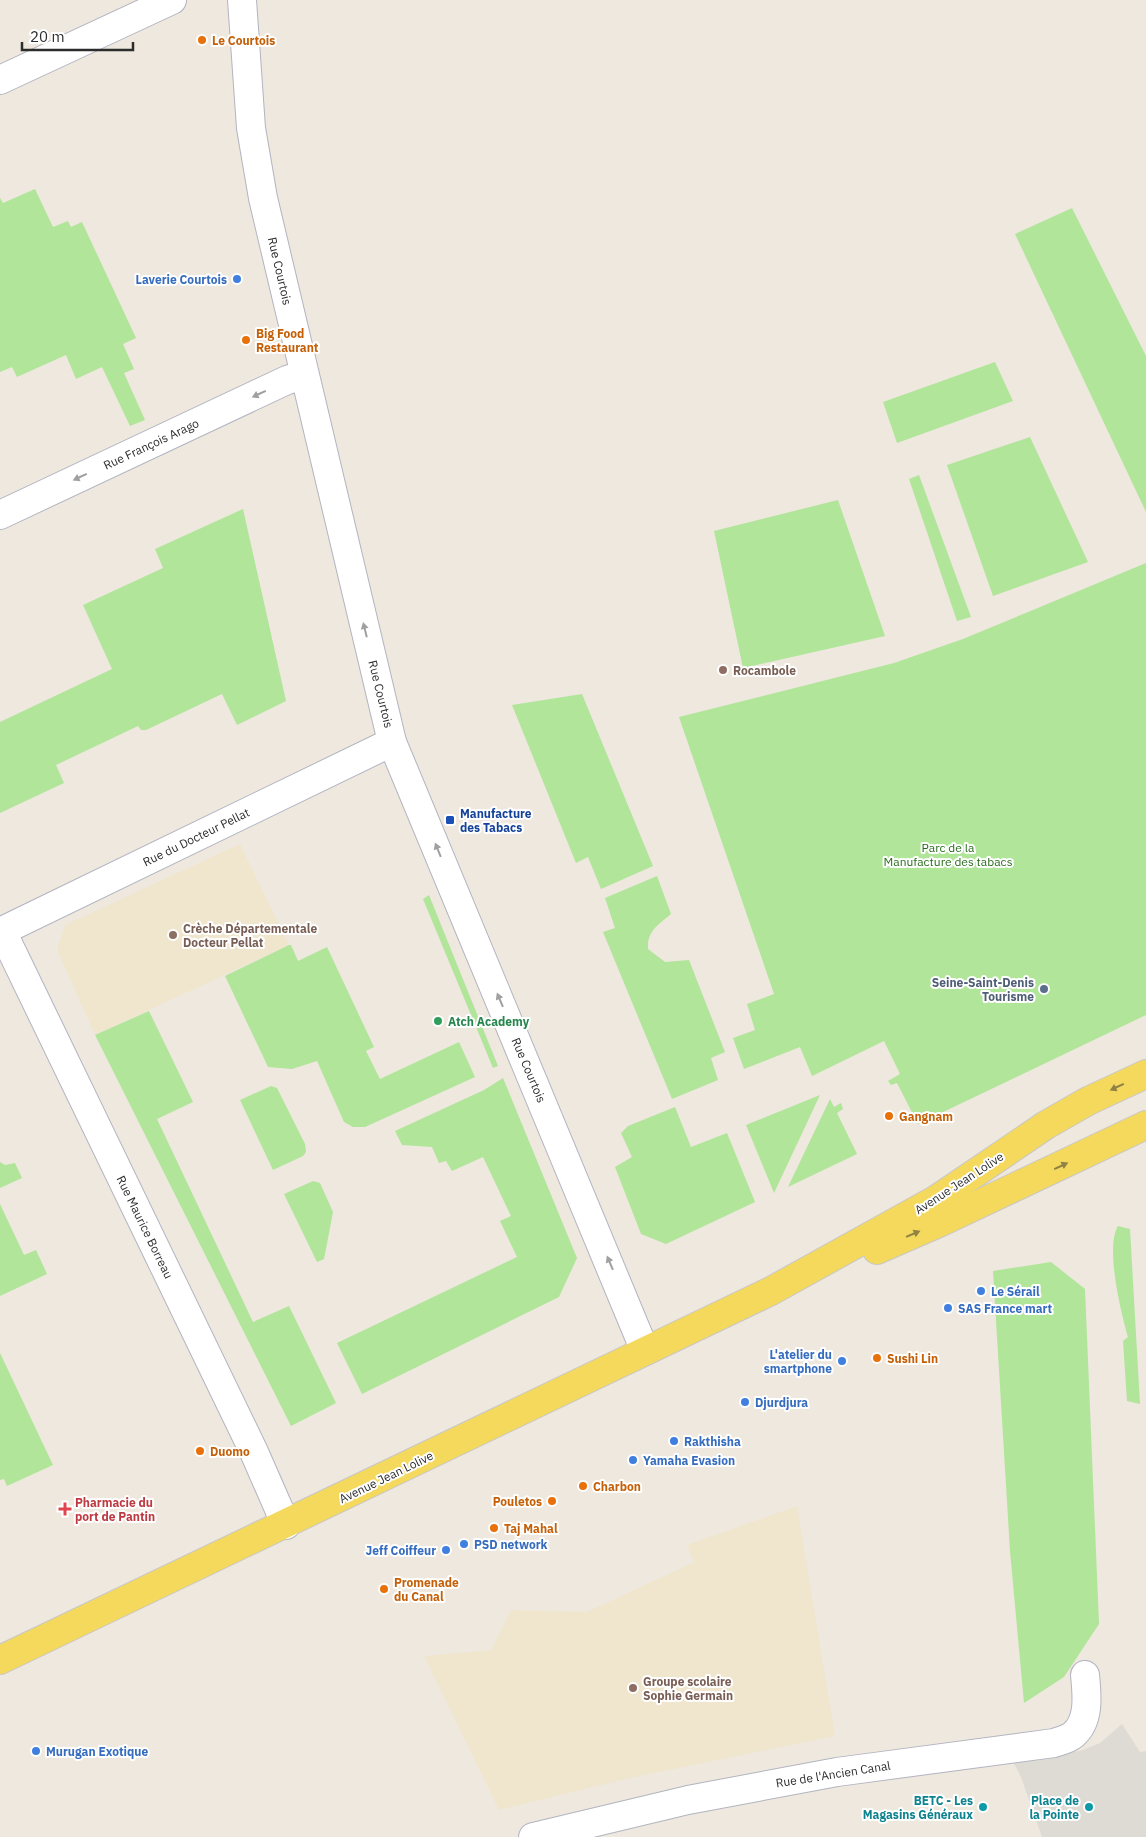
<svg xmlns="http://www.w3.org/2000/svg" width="1146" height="1837" font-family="'IBM Plex Sans',sans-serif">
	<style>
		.education { fill: #f0e6ce }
		.green { fill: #b0e59a }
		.plaza { fill: #dedbd5 }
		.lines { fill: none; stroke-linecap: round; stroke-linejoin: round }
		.street-casing { stroke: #b2b4c0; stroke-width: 30 }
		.primary-casing { stroke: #c8c8c8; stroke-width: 30 }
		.street { stroke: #fff; stroke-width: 28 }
		.primary { stroke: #f4d95d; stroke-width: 28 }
		.oneway { fill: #a0a0a0 }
		.oneway2 { fill: #908244 }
		.food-dot { fill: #e8710a; stroke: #fff; stroke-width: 2 }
		.shop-dot { fill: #3f7fe0; stroke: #fff; stroke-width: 2 }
		.education-dot { fill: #8d6e63; stroke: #fff; stroke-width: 2 }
		.transit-dot { fill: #1a4fb4; stroke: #fff; stroke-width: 2 }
		.service-dot { fill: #5c6f8a; stroke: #fff; stroke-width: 2 }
		.leisure-dot { fill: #2e9e5b; stroke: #fff; stroke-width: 2 }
		.health-dot { fill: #e0444e; stroke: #fff; stroke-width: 2 }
		.culture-dot { fill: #0f9aa8; stroke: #fff; stroke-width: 2 }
		.labels { text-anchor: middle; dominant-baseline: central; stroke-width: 4; stroke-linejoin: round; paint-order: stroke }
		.food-label { font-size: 12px; font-weight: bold; fill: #c56008; stroke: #fff; text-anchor: start }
		.street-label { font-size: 12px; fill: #2c2c2c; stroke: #fff }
		.shop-label { font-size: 12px; font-weight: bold; fill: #366cbe; stroke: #fff; text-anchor: start }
		.education-label { font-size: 12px; font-weight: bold; fill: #785e54; stroke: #fff; text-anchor: start }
		.transit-label { font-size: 12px; font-weight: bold; fill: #164399; stroke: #fff; text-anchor: start }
		.park-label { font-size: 12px; fill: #266c19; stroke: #fff }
		.service-label { font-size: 12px; font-weight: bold; fill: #4e5e75; stroke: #fff; text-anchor: end }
		.leisure-label { font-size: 12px; font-weight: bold; fill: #27864d; stroke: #fff; text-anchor: start }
		.health-label { font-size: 12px; font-weight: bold; fill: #be3a42; stroke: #fff; text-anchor: start }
		.culture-label { font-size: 12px; font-weight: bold; fill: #0d838f; stroke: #fff; text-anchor: end }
	</style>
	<rect width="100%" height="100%" fill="#eee8de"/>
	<g class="education">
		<path d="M240,844L289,945L95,1035L57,950L65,925Z"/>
		<path d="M797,1506L835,1736L630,1778L499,1810L424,1656L491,1650L511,1610L587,1612L694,1562L687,1545Z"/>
	</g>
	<g class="green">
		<path d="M35,189L53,227L68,221L71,227L82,222L136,338L123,344L134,369L124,373L145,420L130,426L102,367L76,379L66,355L17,377L12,367L0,372V198L3,203Z"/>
		<path d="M1072,208L1146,356V512L1015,234Z"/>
		<path d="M995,362L1013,401L897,443L883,402Z"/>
		<path d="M1030,437L1088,562L993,596L947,465Z"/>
		<path d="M919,475L971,617L957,621L909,479Z"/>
		<path d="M838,500L885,636L743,668L714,531Z"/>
		<path d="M243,509L286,701L237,725L222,694L146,730H141L138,726L56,765L64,783L0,813V722L112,669L83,605L163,568L155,549Z"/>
		<path d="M1146,563V1015L918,1124L897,1083L891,1085L888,1081L900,1074L884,1041L812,1076L800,1047L744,1069L733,1038L755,1030L747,1004L774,994L679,717L894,663L963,639Z"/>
		<path d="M582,694L653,866L601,889L588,857L576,863L512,705Z"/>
		<path d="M657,876L671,914C658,925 647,931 648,949L665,962L689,960L725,1052L711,1058L718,1080L672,1099L603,932L615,928L605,898Z"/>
		<path d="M429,895L498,1066L493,1068L423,899Z"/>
		<path d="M289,945H291L298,961L327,947L374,1047L366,1051L380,1079L459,1042L475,1077L365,1127H353L344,1122L317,1061L292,1069L268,1067L225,976Z"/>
		<path d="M149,1011L193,1102L157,1119L253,1322L289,1306L336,1403L291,1426L95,1035Z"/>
		<path d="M503,1078L577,1258L559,1297L362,1394L337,1343L517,1257L500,1221L511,1216L483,1157L452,1171L446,1161L439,1163L432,1147L402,1145L395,1131L484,1090Z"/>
		<path d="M271,1086L277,1088L305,1144L306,1152L303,1156L273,1170L240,1100Z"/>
		<path d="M820,1095L774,1193L746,1125Z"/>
		<path d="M830,1099L834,1107L841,1103L843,1109L837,1113L857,1154L788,1187Z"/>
		<path d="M675,1107L691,1147L727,1133L755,1202L666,1244L641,1234L615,1167L632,1157L621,1133L628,1126Z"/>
		<path d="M0,1162L5,1165L15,1163L22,1178L0,1188Z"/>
		<path d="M313,1181L320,1183L333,1212L324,1259L317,1262L284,1194Z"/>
		<path d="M0,1204L24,1255L36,1250L47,1274L0,1296Z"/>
		<path d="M1118,1226L1130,1229L1140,1404L1127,1401L1123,1341L1128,1337C1121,1313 1105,1247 1118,1226Z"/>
		<path d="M1051,1262L1085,1289L1099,1624L1064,1677L1024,1703L1010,1551L993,1271Z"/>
		<path d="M0,1353L53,1465L7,1486L4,1479L0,1480Z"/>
	</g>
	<path class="plaza" d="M1122,1724L1140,1752L1146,1751V1837H1042L1021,1777L1011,1758L1080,1751L1100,1743Z"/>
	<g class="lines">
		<g class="street-casing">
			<g id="street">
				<path d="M242,0L251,128L263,198L392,742L645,1351"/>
				<path d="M0,80L172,0"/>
				<path d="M0,515L287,380L304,375"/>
				<path d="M2,931L254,1452L286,1525"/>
				<path d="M0,932L392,742"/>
				<path d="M533,1837L688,1800L837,1772L1054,1743C1060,1741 1068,1739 1073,1735C1090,1721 1087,1695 1085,1675"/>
			</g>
		</g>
		<g class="primary-casing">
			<g id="primary">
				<path d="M877,1250L939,1223L1146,1125"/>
				<path d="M0,1660L771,1291L937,1199L1046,1125L1088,1101L1146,1074"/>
			</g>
		</g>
		<use href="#street" class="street"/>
		<use href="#primary" class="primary"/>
	</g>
	<defs><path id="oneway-solid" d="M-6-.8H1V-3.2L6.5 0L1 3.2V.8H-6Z" transform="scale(1.25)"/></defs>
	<g class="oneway">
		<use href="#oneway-solid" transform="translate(259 394) rotate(155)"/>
		<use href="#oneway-solid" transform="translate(80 477) rotate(155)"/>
		<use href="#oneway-solid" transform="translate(365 630) rotate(-104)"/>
		<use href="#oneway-solid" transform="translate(438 850) rotate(-112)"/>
		<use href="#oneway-solid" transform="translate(500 1000) rotate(-113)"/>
		<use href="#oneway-solid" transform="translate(610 1263) rotate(-113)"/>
	</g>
	<g class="oneway2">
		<use href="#oneway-solid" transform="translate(1117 1087) rotate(155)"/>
		<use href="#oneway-solid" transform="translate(1061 1166) rotate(-25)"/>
		<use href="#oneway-solid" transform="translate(913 1234) rotate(-23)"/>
	</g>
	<g class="food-dot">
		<circle cx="202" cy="40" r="5"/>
		<circle cx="246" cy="340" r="5"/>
		<circle cx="889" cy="1116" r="5"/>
		<circle cx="877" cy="1358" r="5"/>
		<circle cx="200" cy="1451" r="5"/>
		<circle cx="583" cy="1486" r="5"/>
		<circle cx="552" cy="1501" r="5"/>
		<circle cx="494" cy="1528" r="5"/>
		<circle cx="384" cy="1589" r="5"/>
	</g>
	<g class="shop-dot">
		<circle cx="237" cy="279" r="5"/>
		<circle cx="981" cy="1291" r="5"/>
		<circle cx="948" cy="1308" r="5"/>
		<circle cx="842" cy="1361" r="5"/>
		<circle cx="745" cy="1402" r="5"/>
		<circle cx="674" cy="1441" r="5"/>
		<circle cx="633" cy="1460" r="5"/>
		<circle cx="464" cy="1544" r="5"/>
		<circle cx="446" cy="1550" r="5"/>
		<circle cx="36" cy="1751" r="5"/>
	</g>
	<g class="education-dot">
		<circle cx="723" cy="670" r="5"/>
		<circle cx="173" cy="935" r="5"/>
		<circle cx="633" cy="1688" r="5"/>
	</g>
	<rect class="transit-dot" x="445" y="815" width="10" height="10" rx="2.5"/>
	<circle class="service-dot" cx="1044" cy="989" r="5"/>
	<circle class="leisure-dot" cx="438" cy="1021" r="5"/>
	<path class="health-dot" d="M62.5 1501.5h5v5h5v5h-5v5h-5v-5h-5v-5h5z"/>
	<g class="culture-dot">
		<circle cx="983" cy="1807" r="5"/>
		<circle cx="1089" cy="1807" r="5"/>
	</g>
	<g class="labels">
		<g class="food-label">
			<text x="212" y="40">Le Courtois</text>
			<text x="256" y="333">Big Food<tspan x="256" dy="14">Restaurant</tspan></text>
			<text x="899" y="1116">Gangnam</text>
			<text x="887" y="1358">Sushi Lin</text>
			<text x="210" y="1451">Duomo</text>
			<text x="593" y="1486">Charbon</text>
			<text x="542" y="1501" text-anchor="end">Pouletos</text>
			<text x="504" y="1528">Taj Mahal</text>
			<text x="394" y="1582">Promenade<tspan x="394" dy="14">du Canal</tspan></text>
		</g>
		<g class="street-label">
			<text transform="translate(280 271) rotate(77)">Rue Courtois</text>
			<text transform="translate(151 444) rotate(-25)">Rue François Arago</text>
			<text transform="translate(381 694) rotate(76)">Rue Courtois</text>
			<text transform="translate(196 837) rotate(-26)">Rue du Docteur Pellat</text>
			<text transform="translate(529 1070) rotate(67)">Rue Courtois</text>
			<text transform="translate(959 1183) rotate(-33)">Avenue Jean Lolive</text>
			<text transform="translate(145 1227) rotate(64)">Rue Maurice Borreau</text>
			<text transform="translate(386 1477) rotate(-26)">Avenue Jean Lolive</text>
			<text transform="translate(833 1774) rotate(-9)">Rue de l'Ancien Canal</text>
		</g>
		<g class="shop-label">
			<text x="227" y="279" text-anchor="end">Laverie Courtois</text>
			<text x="991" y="1291">Le Sérail</text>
			<text x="958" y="1308">SAS France mart</text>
			<text x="832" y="1354" text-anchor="end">L'atelier du<tspan x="832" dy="14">smartphone</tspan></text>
			<text x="755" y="1402">Djurdjura</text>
			<text x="684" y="1441">Rakthisha</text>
			<text x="643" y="1460">Yamaha Evasion</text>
			<text x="474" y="1544">PSD network</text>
			<text x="436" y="1550" text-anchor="end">Jeff Coiffeur</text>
			<text x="46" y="1751">Murugan Exotique</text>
		</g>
		<g class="education-label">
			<text x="733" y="670">Rocambole</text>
			<text x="183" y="928">Crèche Départementale<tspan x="183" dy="14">Docteur Pellat</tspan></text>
			<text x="643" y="1681">Groupe scolaire<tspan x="643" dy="14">Sophie Germain</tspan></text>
		</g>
		<g class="transit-label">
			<text x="460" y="813">Manufacture<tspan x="460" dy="14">des Tabacs</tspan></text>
		</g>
		<g class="park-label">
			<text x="948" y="847">Parc de la<tspan x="948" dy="14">Manufacture des tabacs</tspan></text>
		</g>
		<g class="service-label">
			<text x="1034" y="982">Seine-Saint-Denis<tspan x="1034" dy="14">Tourisme</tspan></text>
		</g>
		<g class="leisure-label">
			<text x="448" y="1021">Atch Academy</text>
		</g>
		<g class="health-label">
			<text x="75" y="1502">Pharmacie du<tspan x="75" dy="14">port de Pantin</tspan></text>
		</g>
		<g class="culture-label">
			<text x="973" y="1800">BETC - Les<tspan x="973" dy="14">Magasins Généraux</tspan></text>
			<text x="1079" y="1800">Place de<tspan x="1079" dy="14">la Pointe</tspan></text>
		</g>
	</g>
	<path d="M22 42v8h111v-8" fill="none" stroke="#2c2c2c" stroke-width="2.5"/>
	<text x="30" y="42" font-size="15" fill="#2c2c2c" stroke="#ffffff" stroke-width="4" paint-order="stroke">20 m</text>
</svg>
